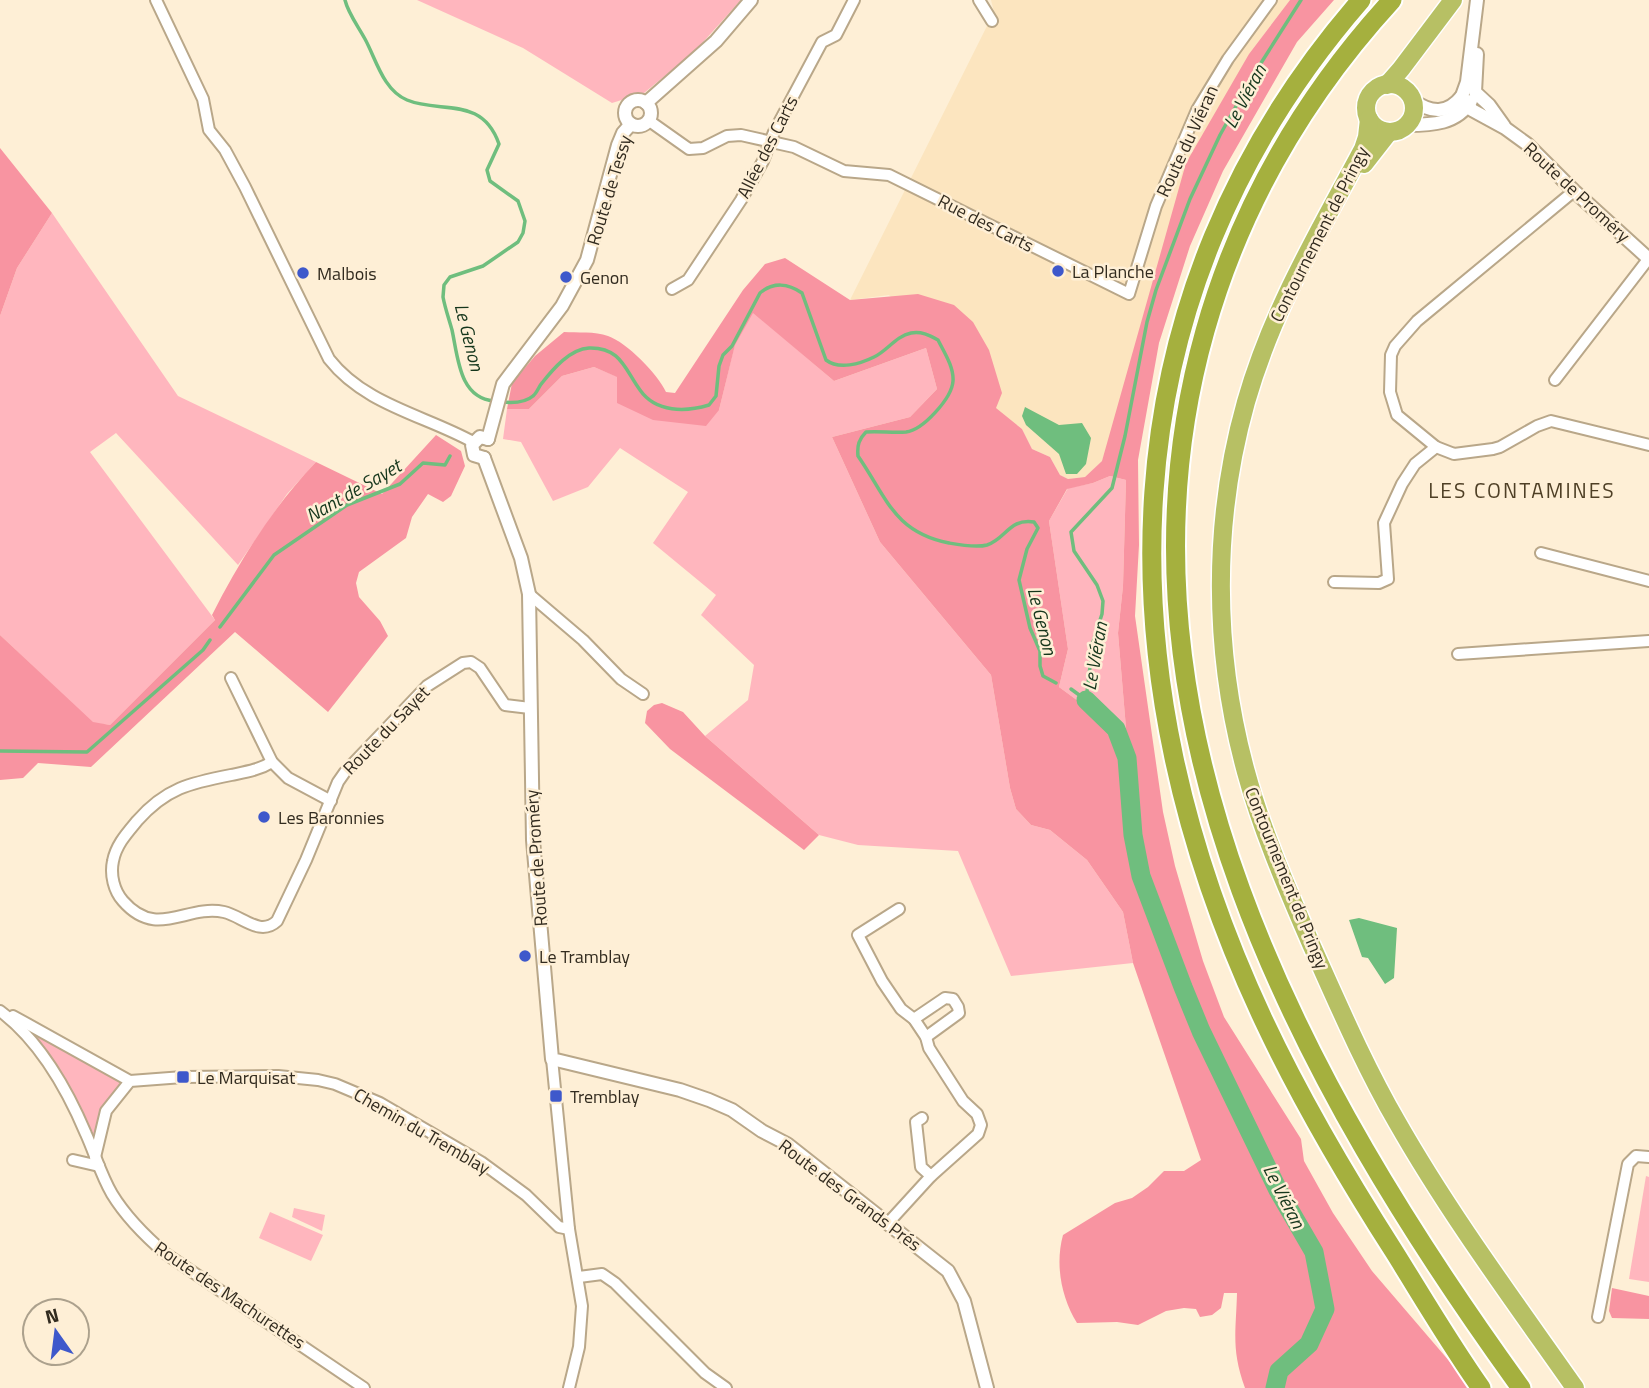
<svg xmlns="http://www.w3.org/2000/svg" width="1649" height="1388" font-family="'Titillium Web',sans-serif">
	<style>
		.built { fill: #fce5bf }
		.green { fill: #ffb6be }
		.forest { fill: #f894a1; fill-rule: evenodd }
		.water { fill: #6fbe7e }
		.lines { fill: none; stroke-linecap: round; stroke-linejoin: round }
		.stream { stroke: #6fbe7e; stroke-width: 3.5 }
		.river { stroke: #6fbe7e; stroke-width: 19 }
		.minor-casing { stroke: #b9a789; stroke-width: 14 }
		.tertiary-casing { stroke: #b9a789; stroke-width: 16 }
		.trunk-casing { stroke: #fff; stroke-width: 21 }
		.motorway-casing { stroke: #fff; stroke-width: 23 }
		.minor { stroke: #fff; stroke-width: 10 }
		.tertiary { stroke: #fff; stroke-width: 12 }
		.trunk { stroke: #b7c064; stroke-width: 18 }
		.motorway { stroke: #a5b03e; stroke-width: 19 }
		.poi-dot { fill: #3e58cb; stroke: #feefd6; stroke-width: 2.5 }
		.labels { text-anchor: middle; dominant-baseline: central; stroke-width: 5; stroke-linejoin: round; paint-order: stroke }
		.street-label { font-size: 18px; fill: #322b1f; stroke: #feefd6 }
		.poi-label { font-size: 18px; fill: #322b1f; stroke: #feefd6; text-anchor: start }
		.water-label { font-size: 19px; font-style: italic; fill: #15361c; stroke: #feefd6 }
		.quarter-label { font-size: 21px; letter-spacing: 2px; fill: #4e3f25; stroke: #feefd6 }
	</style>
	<rect width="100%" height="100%" fill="#feefd6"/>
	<path class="built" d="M991,0H1290L1249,54L1102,461L1085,477L1068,479L1060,475L1050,457L1032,449L1022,429L995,408L889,295L850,300L994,12Z"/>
	<g class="green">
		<path d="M417,0H741L695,51L644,93L612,103L523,48Z"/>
		<path d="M52,213L178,396L316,462L287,494L238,565L116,433L90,452L215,620L110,725L93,723L0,635V316L17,268Z"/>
		<path d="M753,312L834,381L926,348L937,389L910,417L832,437L880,542L991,675L1010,788L1016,809L1031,825L1050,830L1087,860L1123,912L1133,963L1011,976L958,851L858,845L819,835L705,736L748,700L754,665L701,615L716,595L653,543L688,492L620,448L588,487L553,501L521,442L503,439L507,409H529L562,376L594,367L618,377L719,410L735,344Z"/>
		<path d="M1110,476L1126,480L1123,586L1118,633L1126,728L1100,717L1059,687L1068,649L1049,521L1068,488L1093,483Z"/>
		<path d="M24,1027L119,1081V1086L95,1139Z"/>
		<path d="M1646,1176L1649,1177V1282L1629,1279Z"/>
		<path d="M294,1208L325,1215L322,1231L292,1217Z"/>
		<path d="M270,1212L323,1235L311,1261L259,1238Z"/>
	</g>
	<g class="forest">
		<path d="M1290,0H1334L1297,42L1223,171L1190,246L1159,343L1138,460L1139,545L1135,616L1163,812L1175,866L1203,961L1224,1017L1301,1139L1304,1161L1333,1213L1372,1271L1462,1376L1469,1388H1245C1231,1349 1236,1332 1237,1293H1224L1221,1308L1212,1315L1200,1317L1196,1309L1184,1308L1166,1311L1138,1325L1117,1322L1077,1323C1061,1297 1055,1264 1063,1235L1115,1203L1132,1198L1148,1187L1164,1171H1184L1201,1160L1133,963L1123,912L1087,860L1050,830L1031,825L1016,809L1010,788L991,675L880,542L832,437L910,417L937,389L926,348L834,381L753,313L735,345L719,410L706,426L653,420L617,403V377L594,367L562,376L529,409H507L512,383L535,356L564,332C577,333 595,331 608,336C626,342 658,374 666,392L675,393L743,290L765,264L785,258L850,300L918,294L954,305L973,322L989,350L1002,393L996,408L1022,429L1032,449L1050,457L1060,475L1068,479L1085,477L1102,461L1186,163L1249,54ZM1110,476L1126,480L1123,586L1118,633L1126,728L1100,717L1059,687L1068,649L1049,521L1067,489L1093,483Z"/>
		<path d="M0,148L52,213L17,268L0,316Z"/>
		<path d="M436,435L461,451L465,466L451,496L443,502L428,494L412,517L406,538L359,572L356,583L359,597L380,621L388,636L328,712L235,632L91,767L38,763L23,778L0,780V635L93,722L110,725L215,620L212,615C240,560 273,507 316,462L382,494Z"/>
		<path d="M662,703L683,712L705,736L819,835L804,850L670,749L645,723L647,711L654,705Z"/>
		<path d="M1612,1288L1649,1296V1319L1612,1318L1609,1311Z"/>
	</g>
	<g class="water">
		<path d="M1025,407L1059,425L1082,423L1091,438L1086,464L1077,474H1066L1059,454L1026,425L1022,416Z"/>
		<path d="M1359,918L1397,928L1394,978L1385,984L1368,958L1362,957L1349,920Z"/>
	</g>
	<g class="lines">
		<g class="stream">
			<path d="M345,0C348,13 358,26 365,39C376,59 383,90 407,100C440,114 482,95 499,144L487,170L490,181L518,201L525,221L523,233L518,242L483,266L450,277L444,285L443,297C445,308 449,319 452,330C458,357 459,398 494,401"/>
			<path d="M502,402C512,403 525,403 533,396C537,393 539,386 542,383C553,369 570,349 589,348C621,347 625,370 640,390C656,413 686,412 709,405L716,396L719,366L723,355L732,346L760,293C773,282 788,283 802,293L826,360C839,370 860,364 874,357C887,351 896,336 911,333C921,331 929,335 938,340C944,352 954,367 953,381C952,398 923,430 906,432C893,433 879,431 866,432C859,439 857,445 858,456C887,498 894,532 949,543C960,545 976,548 987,545C1006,539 1009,518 1034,522L1038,528L1027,549L1019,580L1030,628L1040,651V666L1043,676L1056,683"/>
			<path d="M220,627L274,555L347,505L400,484L423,463L445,465L450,456"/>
			<path d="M1071,689L1086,700"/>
			<path d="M1086,700L1093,642L1102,614L1103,601L1097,585L1074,551L1071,532L1112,488L1125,436L1147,322L1156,290L1190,199L1220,135L1254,74L1301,0"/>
			<path d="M0,751L87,752L203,650L210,640"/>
		</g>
		<path class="river" d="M1086,700L1116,729L1127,758L1133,835L1141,876L1183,987L1201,1031L1278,1190L1314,1252L1325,1309L1309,1344L1279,1371L1275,1388"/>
		<g class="minor-casing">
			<g id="minor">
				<path d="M156,0L203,99L209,130L225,150L245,187L329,359C365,405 424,415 473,442"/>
				<path d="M979,0L992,21"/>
				<path d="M648,120L689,149L703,148L727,136L741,135L794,147L844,171L889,175L1129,294L1156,206L1197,110L1228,59L1271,0"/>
				<path d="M1574,191L1417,321L1395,346L1391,355L1390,392L1397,415L1436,447L1454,454L1493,449L1500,447L1537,426L1551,421L1649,445"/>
				<path d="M672,289L688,280L741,200L763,161L774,132L822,42L836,35L854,0"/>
				<path d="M1555,380L1649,258"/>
				<path d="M1541,553L1649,581"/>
				<path d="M1334,582L1379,583L1388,579L1384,523L1402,484L1415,464L1436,447"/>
				<path d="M529,594L583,640L621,679L643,694"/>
				<path d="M1458,654L1649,641"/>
				<path d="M231,678L272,762L288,778L331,801"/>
				<path d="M272,762C259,770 245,772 231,775C190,783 166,788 137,821C127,833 116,845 113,861C110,875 114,891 123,901C157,940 186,904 224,912C242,916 260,937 277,921L306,860L338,782L345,772L427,686L463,663L471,662L480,668L505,705L530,708"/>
				<path d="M0,1011C40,1041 67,1089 86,1134C95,1154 101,1175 112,1194C126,1217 145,1236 166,1254L364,1388"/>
				<path d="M13,1016L130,1081"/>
				<path d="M914,1019L945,998L953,999L958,1007L959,1013L926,1037"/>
				<path d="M552,1059L569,1229L582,1306L579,1347L569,1388"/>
				<path d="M922,1118L916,1122L921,1167L931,1176"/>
				<path d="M95,1157L106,1111L130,1081L183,1077L278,1076L318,1080L335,1084L380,1103L481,1162L526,1195L559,1227L569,1229"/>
				<path d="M73,1160L99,1166"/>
				<path d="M889,1222L931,1176L978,1134L981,1125L977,1114L963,1101L929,1048L926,1037L914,1019L901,1009L882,981L858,935L899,909"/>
				<path d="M579,1277L602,1274L615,1283L705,1373L726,1388"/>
				<path d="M1598,1317L1628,1164L1636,1156L1649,1157"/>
			</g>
		</g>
		<g class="tertiary-casing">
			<g id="tertiary">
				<path d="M1477,0L1467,82L1462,96L1472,110L1505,128L1527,144L1574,191L1649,259"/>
				<path d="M1477,54L1475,92L1489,105L1504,126"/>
				<path d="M1412,100C1431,113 1447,115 1462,96"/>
				<circle cx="638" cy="113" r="13"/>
				<path d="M646,103L716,41L751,0"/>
				<path d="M1407,125C1432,125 1457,124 1471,101"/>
				<path d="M488,439L503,384L562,306L587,260L618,145L623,133L631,124"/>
				<path d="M484,458L521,558L529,594L533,840L552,1059L680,1090L709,1100L732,1110L762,1131L787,1144L948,1271L964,1301L987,1388"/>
				<path d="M484,458L474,455L472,445L480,437L488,439"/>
			</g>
		</g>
		<g class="trunk-casing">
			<g id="trunk">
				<circle cx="1390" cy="108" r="24"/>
				<path d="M1387,85L1401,69L1453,0"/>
				<path d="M1369,119L1367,137L1363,149C1318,234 1273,308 1246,402C1212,522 1213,652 1246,772C1262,831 1287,888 1311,944C1338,1004 1364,1065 1397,1122C1450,1215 1514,1301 1575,1388"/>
				<path d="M1364,164L1389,132"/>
			</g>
		</g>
		<g class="motorway-casing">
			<g id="motorway">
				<path d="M1361,0C1101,299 1101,674 1264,1021C1302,1102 1347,1178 1395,1253C1423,1298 1450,1344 1481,1388"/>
				<path d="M1392,0C1305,95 1240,207 1205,331C1097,714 1303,1086 1521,1388"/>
			</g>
		</g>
		<use href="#minor" class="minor"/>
		<use href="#tertiary" class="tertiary"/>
		<use href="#trunk" class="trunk"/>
		<use href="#motorway" class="motorway"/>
	</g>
	<g class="poi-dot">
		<circle cx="1058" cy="271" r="7"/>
		<circle cx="303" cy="273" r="7"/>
		<circle cx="566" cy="277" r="7"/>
		<circle cx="264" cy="817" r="7"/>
		<circle cx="525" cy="956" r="7"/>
		<rect x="176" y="1070" width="14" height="14" rx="3.5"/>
		<rect x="549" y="1089" width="14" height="14" rx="3.5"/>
	</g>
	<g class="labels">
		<g class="street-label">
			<text transform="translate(1187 141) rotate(-65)">Route du Viéran</text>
			<text transform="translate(767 147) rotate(-63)">Allée des Carts</text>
			<text transform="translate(609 190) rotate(-73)">Route de Tessy</text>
			<text transform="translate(1577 192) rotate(43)">Route de Proméry</text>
			<text transform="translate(986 223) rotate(27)">Rue des Carts</text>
			<text transform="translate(1319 234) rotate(-63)">Contournement de Pringy</text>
			<text transform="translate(386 730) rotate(-46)">Route du Sayet</text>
			<text transform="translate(536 858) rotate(-94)">Route de Proméry</text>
			<text transform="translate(1287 878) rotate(68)">Contournement de Pringy</text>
			<text transform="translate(422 1131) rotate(30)">Chemin du Tremblay</text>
			<text transform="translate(850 1195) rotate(37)">Route des Grands Prés</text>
			<text transform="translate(230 1295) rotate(34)">Route des Machurettes</text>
		</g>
		<g class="poi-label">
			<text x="1072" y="271">La Planche</text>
			<text x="317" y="273">Malbois</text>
			<text x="580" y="277">Genon</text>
			<text x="278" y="817">Les Baronnies</text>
			<text x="539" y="956">Le Tramblay</text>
			<text x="197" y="1077">Le Marquisat</text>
			<text x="570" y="1096">Tremblay</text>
		</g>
		<g class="water-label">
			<text transform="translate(1244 96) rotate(-62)">Le Viéran</text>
			<text transform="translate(470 337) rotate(76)">Le Genon</text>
			<text transform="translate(353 490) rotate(-30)">Nant de Sayet</text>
			<text transform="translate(1043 621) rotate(76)">Le Genon</text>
			<text transform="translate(1094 656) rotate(-80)">Le Viéran</text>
			<text transform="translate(1285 1196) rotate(63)">Le Viéran</text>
		</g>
		<g class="quarter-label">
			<text x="1522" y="490">LES CONTAMINES</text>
		</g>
	</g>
	<g transform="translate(56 1332) rotate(346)"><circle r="33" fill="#feefd6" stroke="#aca18d" stroke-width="2"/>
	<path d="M0-5L12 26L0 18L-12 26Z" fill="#3e58cb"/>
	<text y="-10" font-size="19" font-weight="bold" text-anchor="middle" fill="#322b1f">N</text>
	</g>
</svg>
